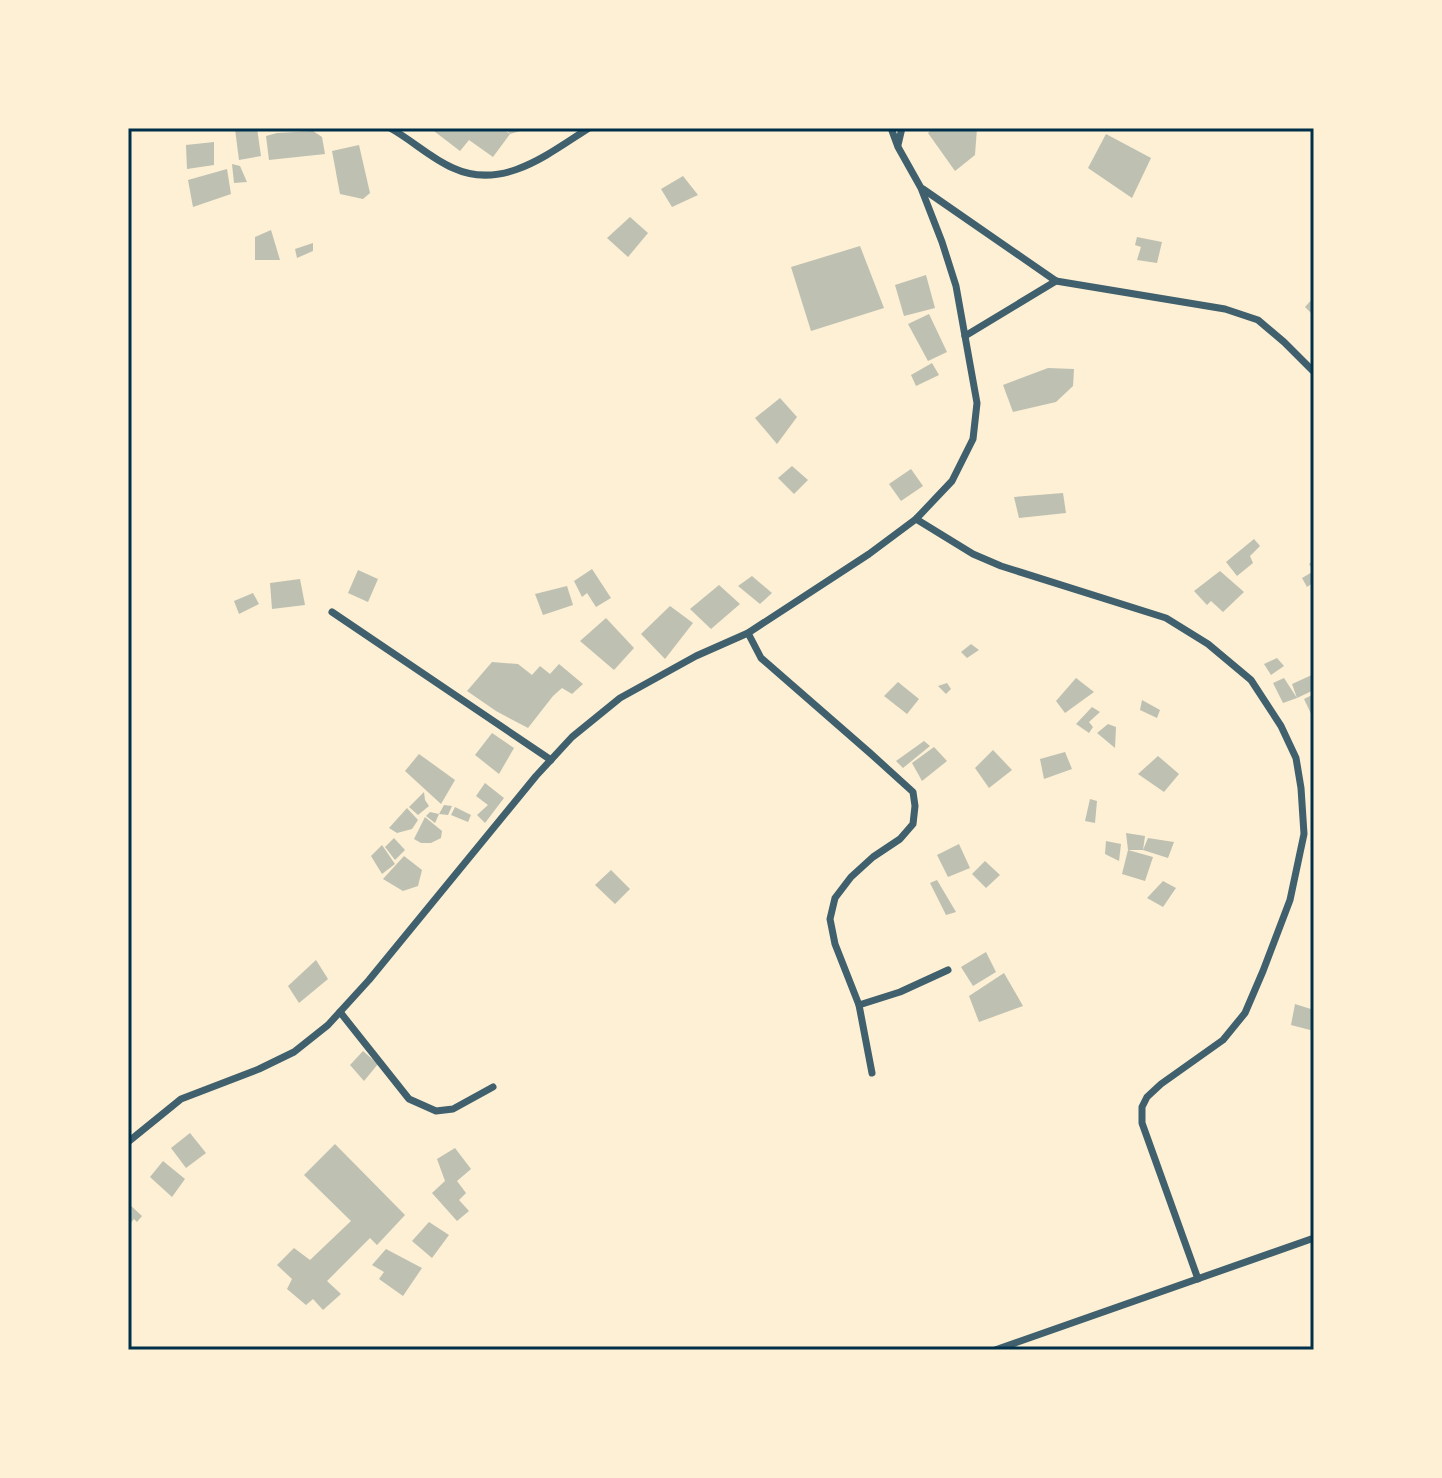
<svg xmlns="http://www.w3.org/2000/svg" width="1442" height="1478" font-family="'Times New Roman',serif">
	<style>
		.building { fill: #bec0b2 }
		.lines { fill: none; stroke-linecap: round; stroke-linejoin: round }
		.minor { stroke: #3f606c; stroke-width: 7 }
		.neatline { fill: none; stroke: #003049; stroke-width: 3 }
	</style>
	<rect width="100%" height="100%" fill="#fdf0d5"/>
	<g class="building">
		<path d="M257,128L261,156L239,160L235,129Z"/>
		<path d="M430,128H502L510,134L493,157L469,140L460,151Z"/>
		<path d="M505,128H527V129L510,134Z"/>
		<path d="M933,128H977L975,155L955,171L928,133Z"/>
		<path d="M313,131L322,137L325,154L269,160L266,136L277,133Z"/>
		<path d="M1106,134L1151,158L1132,198L1088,168Z"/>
		<path d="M214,142V165L187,169L186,145Z"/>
		<path d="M359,145L370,193L363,199L340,194L332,151Z"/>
		<path d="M232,164L240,166L247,182L234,183Z"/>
		<path d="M227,169L231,194L193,207L188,180Z"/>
		<path d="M683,176L698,195L672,207L661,189Z"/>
		<path d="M630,217L648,233L628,257L607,238Z"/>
		<path d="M271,230L280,260H255V237Z"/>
		<path d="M1137,237L1162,242L1157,263L1137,260L1141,247L1135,245Z"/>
		<path d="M313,243V251L297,258L295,249Z"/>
		<path d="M860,246L884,308L811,331L791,267Z"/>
		<path d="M926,275L935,308L904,316L895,285Z"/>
		<path d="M1314,297V316L1305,307Z"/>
		<path d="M929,314L947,352L928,361L908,324Z"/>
		<path d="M932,363L939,375L916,386L911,375Z"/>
		<path d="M1048,368L1074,369L1073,386L1056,402L1013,412L1003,385Z"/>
		<path d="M780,398L797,417L777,444L755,418Z"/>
		<path d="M792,466L808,480L794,494L778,478Z"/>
		<path d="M911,469L923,486L901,501L889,484Z"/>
		<path d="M1063,493L1066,513L1019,518L1014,497Z"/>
		<path d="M1254,539L1260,546L1250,556L1253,563L1237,576L1226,562Z"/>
		<path d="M1314,560V582L1307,587L1302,578L1314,571L1309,564Z"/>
		<path d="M592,569L611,598L596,607L587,593L582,597L574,581Z"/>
		<path d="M358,570L378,579L368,602L348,593Z"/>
		<path d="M1220,571L1244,592L1223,612L1211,601L1207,605L1194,591Z"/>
		<path d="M752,576L772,593L760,604L738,586Z"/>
		<path d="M300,579L305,605L272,609L270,583Z"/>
		<path d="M719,585L740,604L711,629L690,609Z"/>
		<path d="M567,586L573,605L543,615L535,594Z"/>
		<path d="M253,593L259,604L239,614L234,601Z"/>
		<path d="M670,606L693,623L665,659L641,634Z"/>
		<path d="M606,618L634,648L614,670L580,641Z"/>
		<path d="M971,644L979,650L967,658L961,652Z"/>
		<path d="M1277,658L1284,666L1271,675L1264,664Z"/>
		<path d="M492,662L518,664L532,675L540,666L550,674L559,664L583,684L572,694L562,688L553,696L528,728L496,711L467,691Z"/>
		<path d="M1314,674V690L1297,698L1283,703L1273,683L1284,678L1297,698L1292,684Z"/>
		<path d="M1076,678L1094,692L1065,713L1056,701Z"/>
		<path d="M898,682L919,699L907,714L884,696Z"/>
		<path d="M947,683L951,689L946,694L938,686Z"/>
		<path d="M1314,694V720L1304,699Z"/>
		<path d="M1142,700L1160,710L1157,718L1140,710Z"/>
		<path d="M1092,707L1100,712L1089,722L1093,727L1089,733L1076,724Z"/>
		<path d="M1108,724L1116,727L1115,748L1097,733Z"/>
		<path d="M492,733L514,748L499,774L475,755Z"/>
		<path d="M924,741L930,746L903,768L896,761Z"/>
		<path d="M934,747L947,761L922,781L912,763Z"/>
		<path d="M993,750L1012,770L989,788L975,768Z"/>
		<path d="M1065,752L1072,769L1044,779L1040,759Z"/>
		<path d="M419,754L455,780L441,804L405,771Z"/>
		<path d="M1158,756L1179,774L1164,792L1138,774Z"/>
		<path d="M485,783L504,798L485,823L477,815L488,805L476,796Z"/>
		<path d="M424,792L425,800L429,806L418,815L409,807Z"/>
		<path d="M1090,799L1097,801L1095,823L1085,821Z"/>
		<path d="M444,805L452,806L448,815L439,814L435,823L426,816L430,812L439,814Z"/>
		<path d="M455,807L471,815L468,822L451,815Z"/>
		<path d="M407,808L418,820L412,829L397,833L389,828Z"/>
		<path d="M425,817L442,831L441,838L431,843H421L414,839Z"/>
		<path d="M1126,833L1145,836L1143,850L1148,838L1174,842L1168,858L1143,850H1128Z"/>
		<path d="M394,838L405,850L395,860L385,847Z"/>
		<path d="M1106,841L1121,844L1119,861L1105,854Z"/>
		<path d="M959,844L970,868L948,877L937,855Z"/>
		<path d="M382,845L395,864L382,874L371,856Z"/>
		<path d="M1128,850L1153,857L1145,881L1122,874Z"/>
		<path d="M404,856L422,870L418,886L403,891L383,879Z"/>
		<path d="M985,861L1000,875L986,888L972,874Z"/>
		<path d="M611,870L630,889L615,904L595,885Z"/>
		<path d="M937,880L956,912L946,915L930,883Z"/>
		<path d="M1163,881L1176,888L1163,907L1147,898Z"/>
		<path d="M986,952L996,972L973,986L961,967Z"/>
		<path d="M316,960L328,979L299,1003L288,986Z"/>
		<path d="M1004,973L1023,1006L979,1022L969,996Z"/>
		<path d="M1295,1004L1314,1010V1031L1291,1025Z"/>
		<path d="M363,1051L378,1064L364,1081L350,1065Z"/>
		<path d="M190,1133L206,1153L186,1168L171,1148Z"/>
		<path d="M335,1144L405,1215L377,1245L370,1238L327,1281L341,1294L323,1310L313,1299L306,1305L287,1289L292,1279L277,1265L294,1248L310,1260L351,1221L304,1175Z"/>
		<path d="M455,1148L471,1169L457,1181L466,1193L459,1200L469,1211L457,1221L432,1193L445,1181L437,1159Z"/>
		<path d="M163,1161L185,1179L172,1197L150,1177Z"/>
		<path d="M128,1203L142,1216L137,1222L134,1219L128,1226Z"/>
		<path d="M429,1222L449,1235L432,1258L412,1241Z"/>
		<path d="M386,1249L422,1268L403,1296L379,1279L384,1272L372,1265Z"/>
	</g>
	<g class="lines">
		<g class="minor">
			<path d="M390,128C412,140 430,158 453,168C503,191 548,154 589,128"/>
			<path d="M898,145L902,128"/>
			<path d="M923,189L1056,281L1225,309L1258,320L1284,342L1314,372"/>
			<path d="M965,336L1056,281"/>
			<path d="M916,519L973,554L1001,566L1166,618L1208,644L1251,680L1281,726L1296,758L1301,788L1304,834L1290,900L1263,971L1245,1013L1223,1040L1161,1084L1147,1097L1142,1107V1123L1198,1279"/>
			<path d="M332,612L551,760"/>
			<path d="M748,633L761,658L870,753L913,792L915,806L913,824L900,839L873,857L851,877L835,898L830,919L835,944L859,1005L872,1073"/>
			<path d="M859,1005L900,992L948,970"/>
			<path d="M340,1012L409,1099L436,1111L453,1109L493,1087"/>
			<path d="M128,1142L181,1099L259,1069L294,1052L328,1025L369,980L536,776L572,737L620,698L696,656L748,633L869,554L916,519L952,481L973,439L977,403L956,286L942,242L921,188L898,147L891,128"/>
			<path d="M995,1350L1314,1238"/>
		</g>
	</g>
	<rect width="1442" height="1478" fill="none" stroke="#fdf0d5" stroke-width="260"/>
	<rect x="130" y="130" width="1182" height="1218" class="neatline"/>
</svg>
